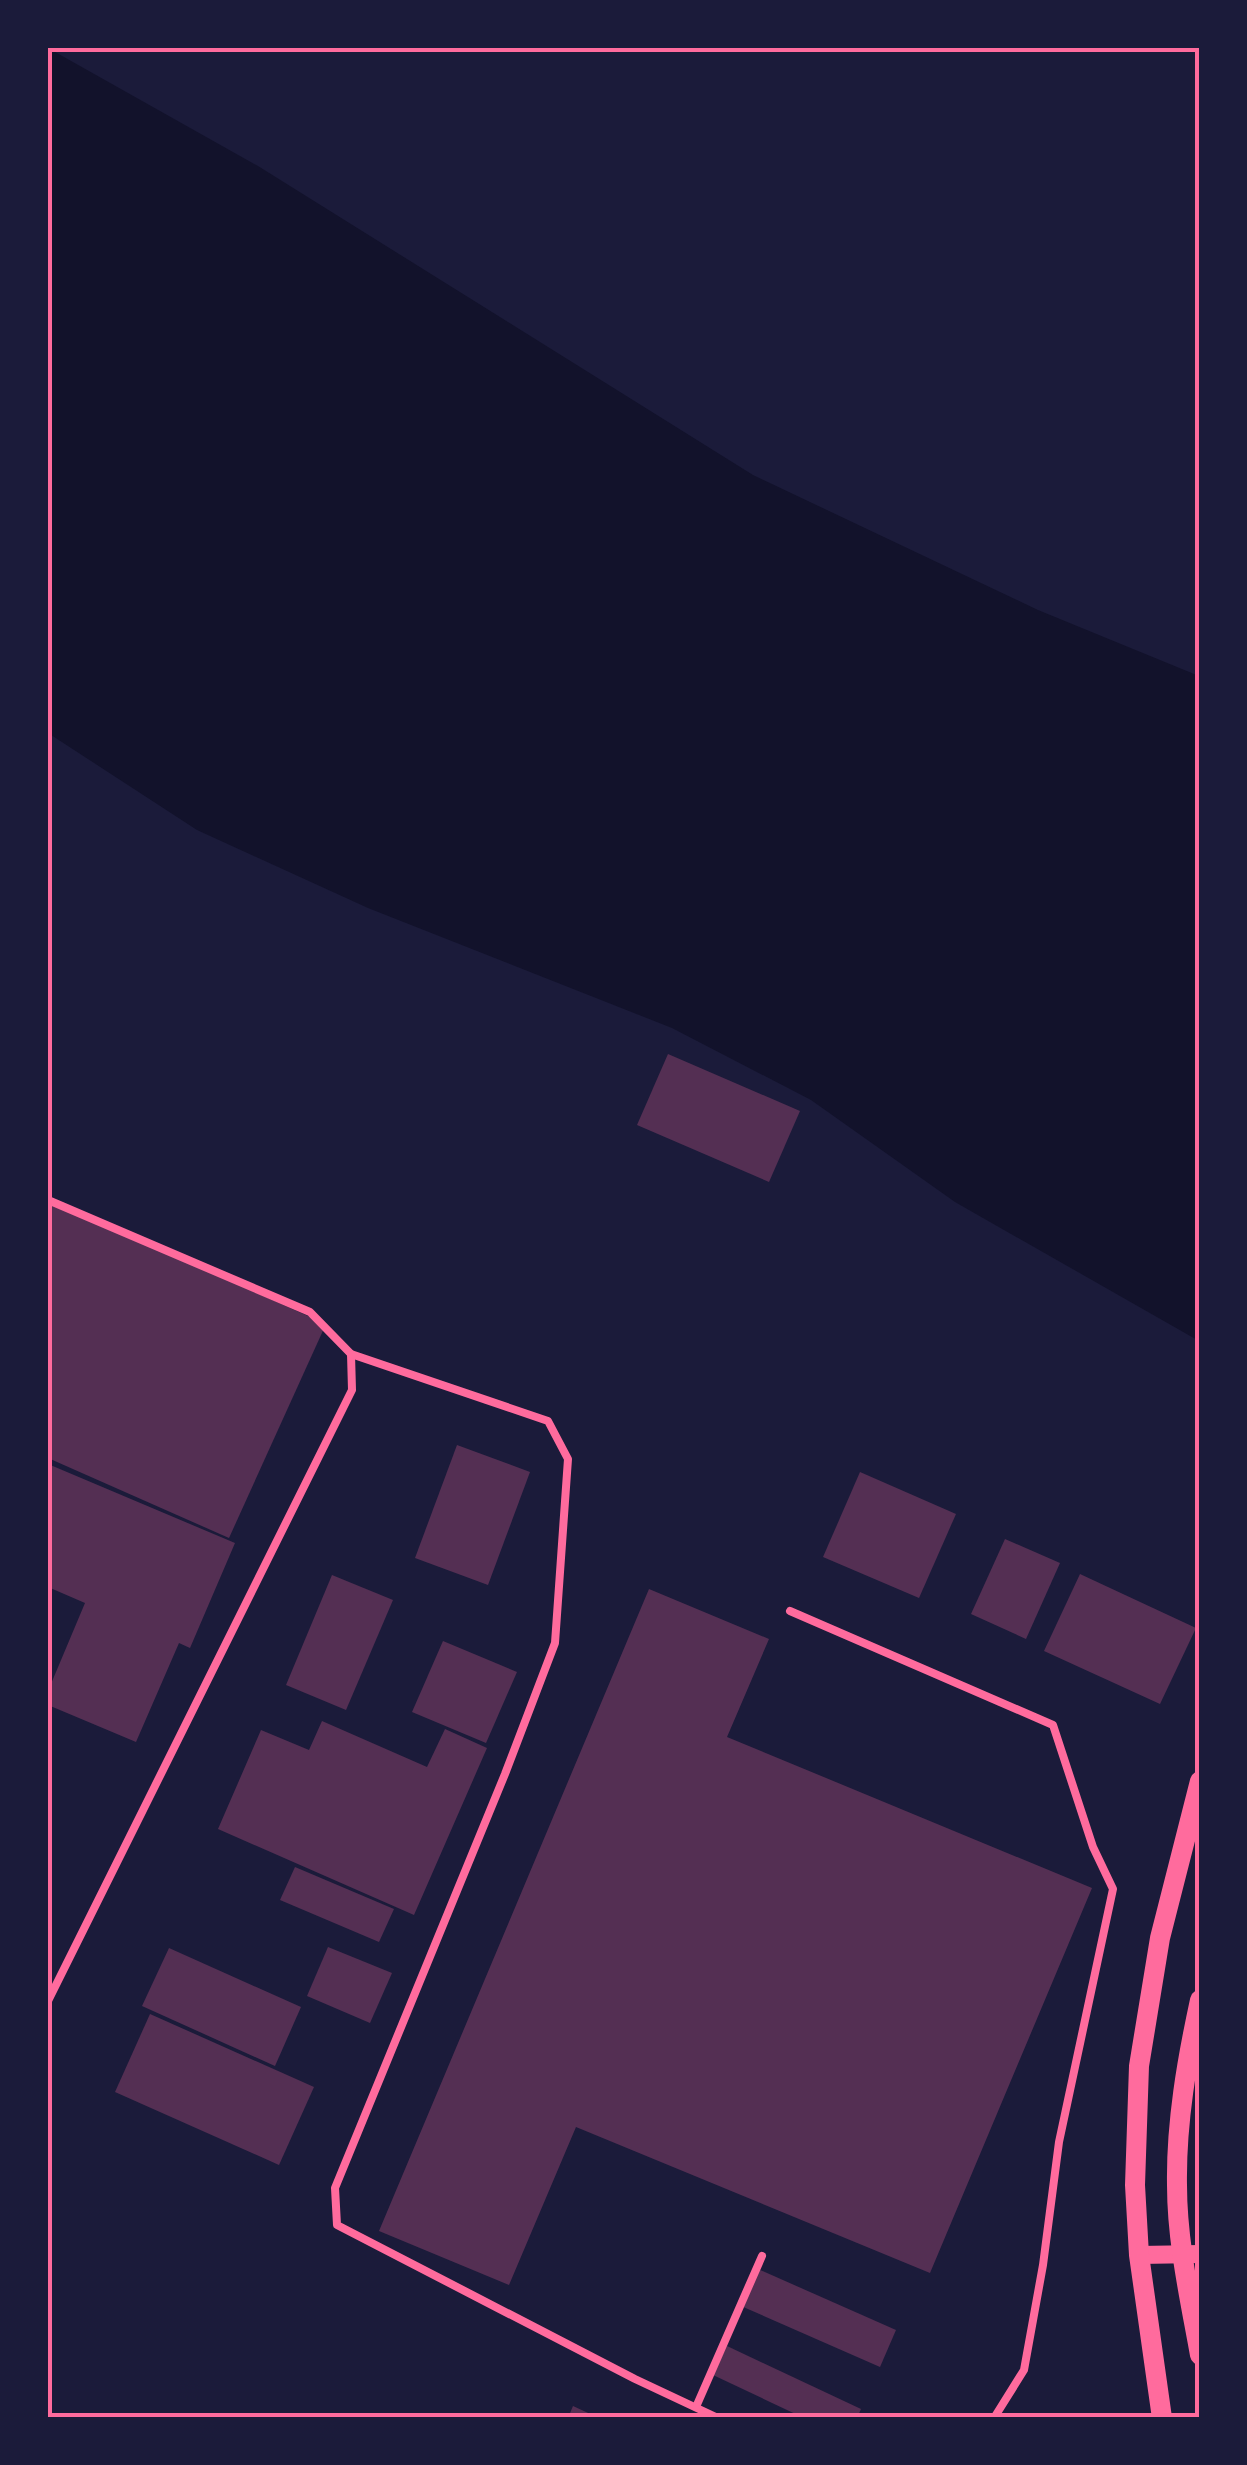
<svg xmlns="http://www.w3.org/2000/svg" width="1247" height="2465" font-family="Quicksand,sans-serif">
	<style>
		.water { fill: #12122b }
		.building { fill: #542f53 }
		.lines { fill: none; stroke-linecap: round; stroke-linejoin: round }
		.service { stroke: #ff6b9d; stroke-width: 8 }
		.tertiary { stroke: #ff6b9d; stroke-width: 18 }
		.secondary { stroke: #ff6b9d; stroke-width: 20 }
		.neatline { fill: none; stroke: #ff6b9d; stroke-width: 4 }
	</style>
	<rect width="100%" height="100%" fill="#1b1b3a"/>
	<path class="water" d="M48,48L258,166L753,475L1038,610L1199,676V1341L955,1202L811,1100L672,1028L368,908L197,830L48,733Z"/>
	<g class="building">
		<path d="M668,1054L800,1111L769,1182L637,1125Z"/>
		<path d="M48,1200L326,1324L229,1538L48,1458Z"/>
		<path d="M457,1445L530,1472L488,1585L415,1558Z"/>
		<path d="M48,1464L235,1543L190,1648L179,1643L136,1742L48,1705V1691L85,1603L48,1587Z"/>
		<path d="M860,1472L956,1514L919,1598L823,1557Z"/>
		<path d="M1005,1539L1060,1563L1026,1639L971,1614Z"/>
		<path d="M1080,1574L1196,1628L1160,1704L1044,1651Z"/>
		<path d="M332,1575L393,1600L346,1710L286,1685Z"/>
		<path d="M649,1589L769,1639L727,1737L1092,1888L930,2273L576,2127L509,2285L379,2231Z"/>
		<path d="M443,1641L517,1672L486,1743L412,1712Z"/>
		<path d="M322,1721L427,1767L445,1729L487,1748L414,1915L218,1829L261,1730L309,1750Z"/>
		<path d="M295,1867L394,1909L379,1942L280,1900Z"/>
		<path d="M328,1947L392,1973L370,2023L307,1996Z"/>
		<path d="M169,1948L301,2007L275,2066L142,2006Z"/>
		<path d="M150,2014L314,2087L279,2165L115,2092Z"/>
		<path d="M758,2269L896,2330L880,2367L741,2306Z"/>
		<path d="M727,2346L861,2409L857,2418H804L713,2375Z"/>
		<path d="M573,2406L599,2418H568Z"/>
	</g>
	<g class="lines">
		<g class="service">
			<path d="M48,1200L310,1312L351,1354L352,1390L48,2001"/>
			<path d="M351,1354L548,1421L568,1459L555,1643L505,1774L335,2188L337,2225L635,2379L718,2418"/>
			<path d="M790,1611L1053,1725L1093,1847L1113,1889L1059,2142L1043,2265L1024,2370L994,2418"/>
			<path d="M696,2407L762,2256"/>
		</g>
		<path class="tertiary" d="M1139,2255L1200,2254"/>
		<g class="secondary">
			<path d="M1200,2000C1187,2060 1176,2123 1177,2185C1177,2242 1190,2299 1200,2355"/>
			<path d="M1162,2418L1139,2255L1135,2185L1139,2066L1160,1938L1200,1781"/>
		</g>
	</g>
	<rect width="1247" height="2465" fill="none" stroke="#1b1b3a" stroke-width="100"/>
	<rect x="50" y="50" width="1147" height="2365" class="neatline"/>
</svg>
